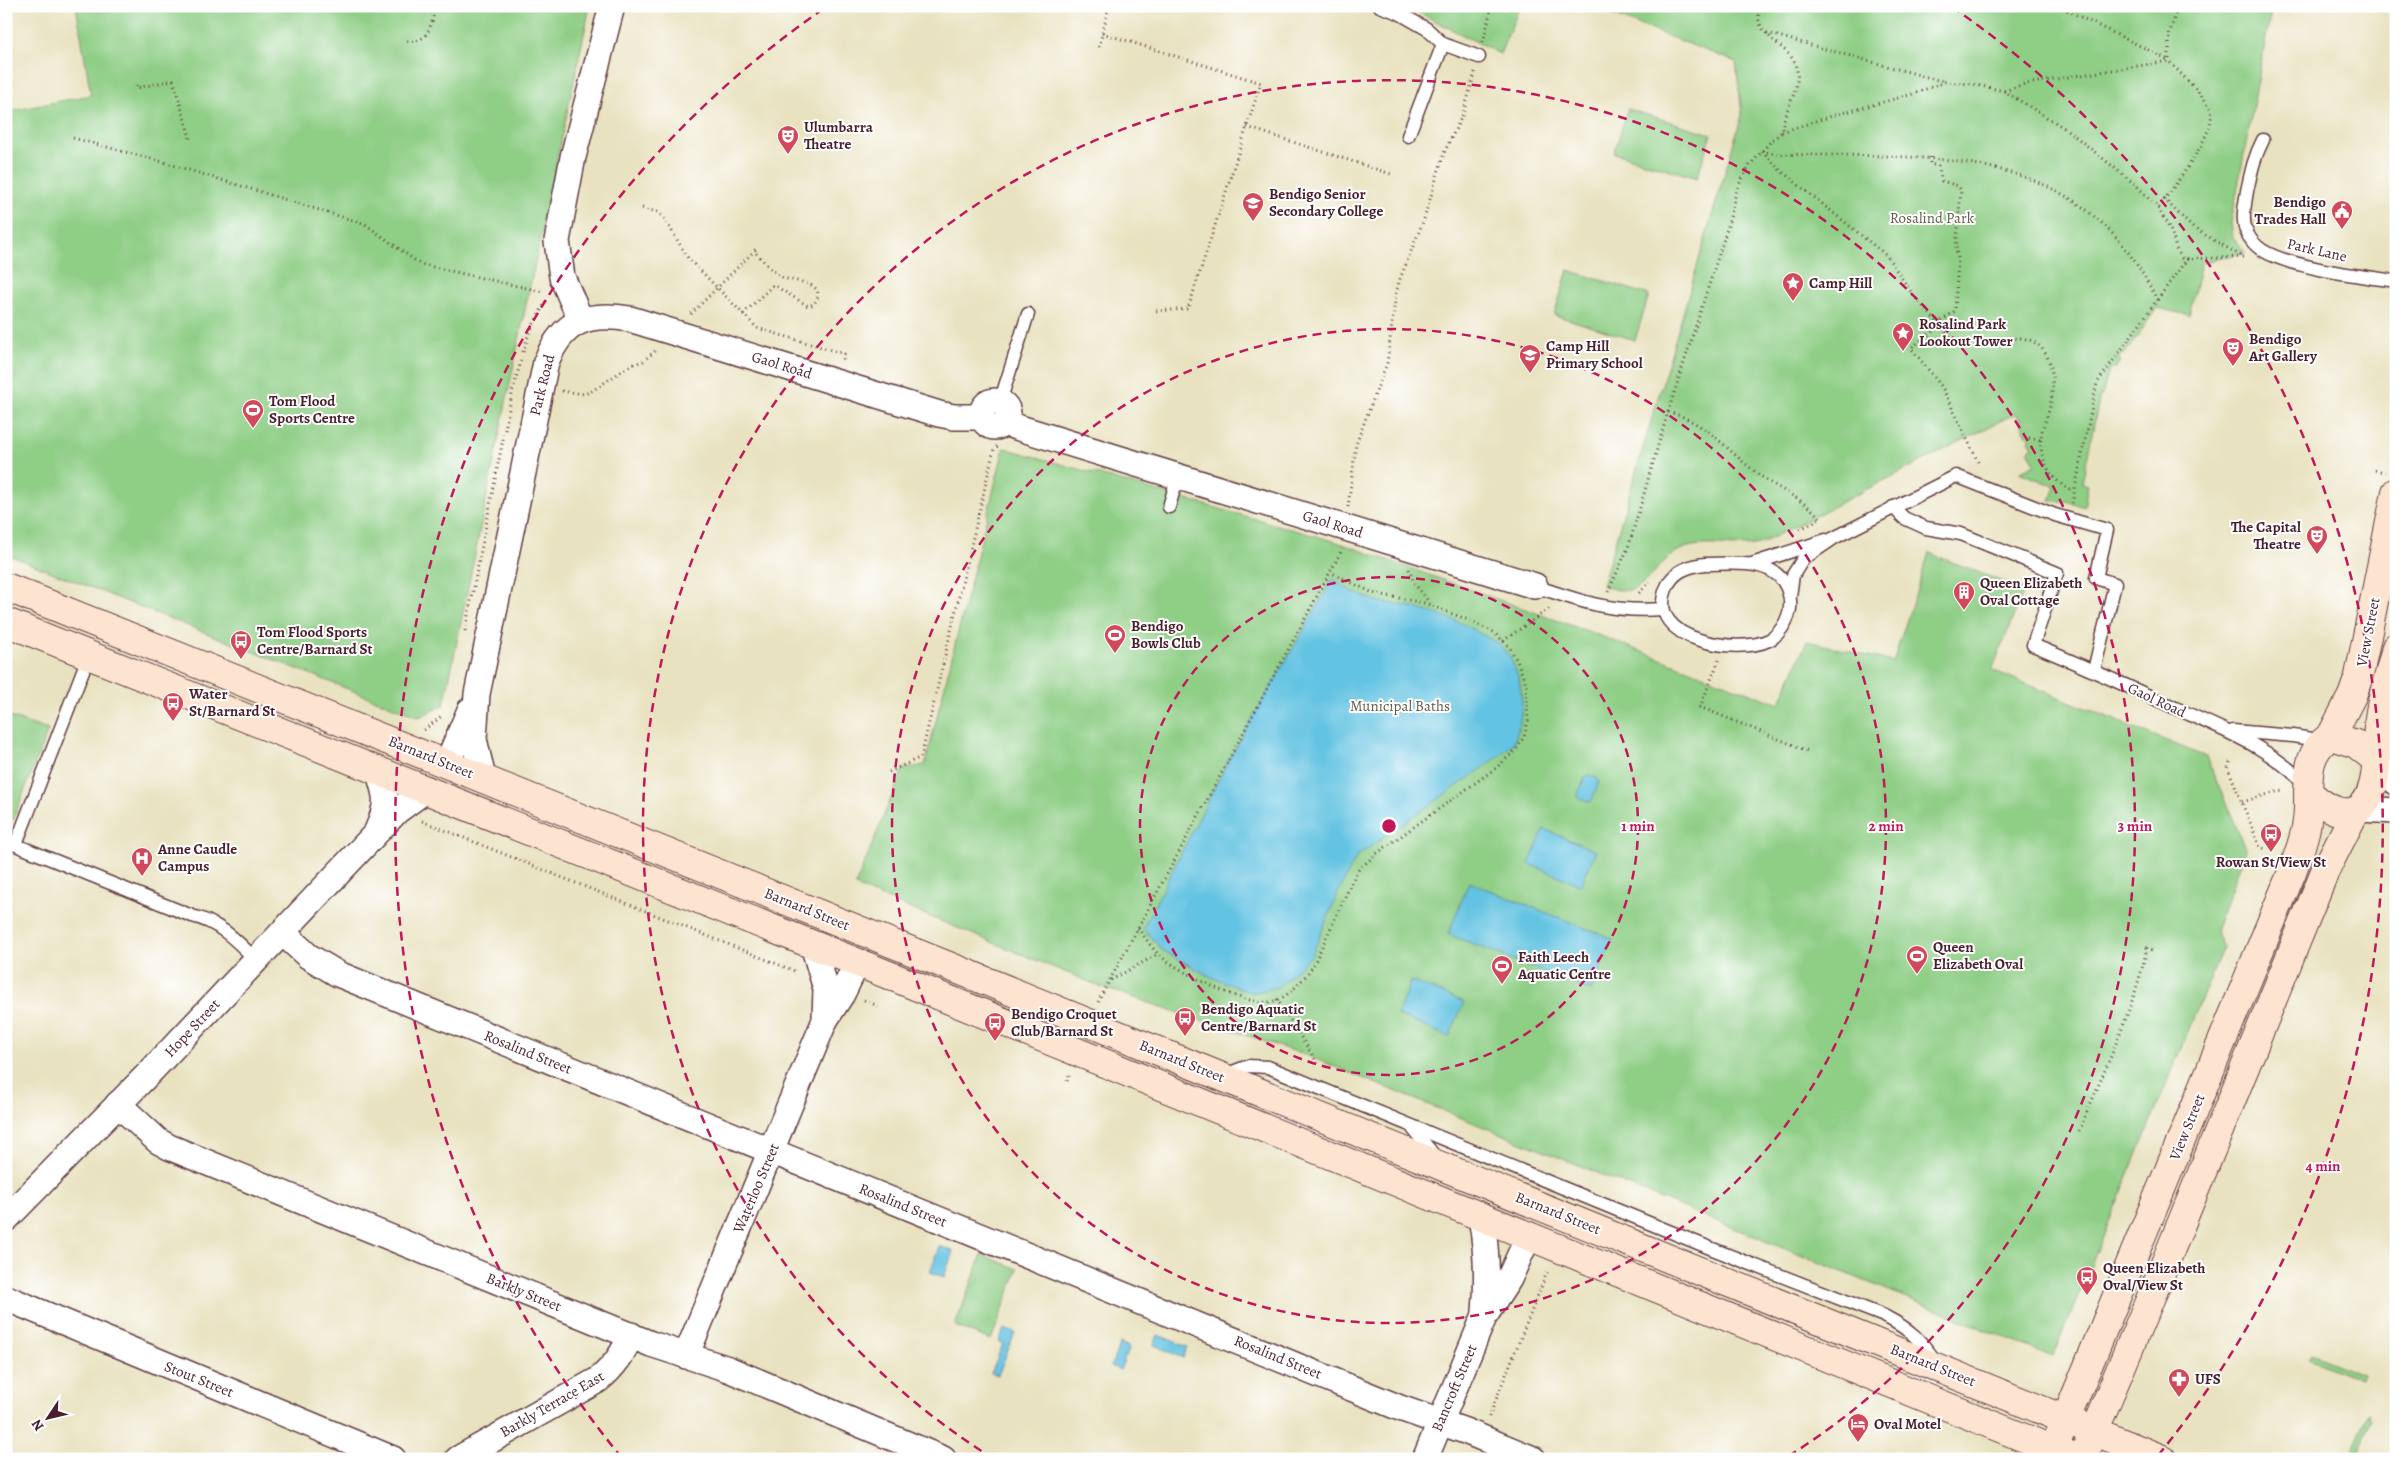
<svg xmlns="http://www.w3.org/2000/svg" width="2402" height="1465" font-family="Alegreya,serif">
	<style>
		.green { fill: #8ece85; stroke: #6c7658 }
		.water { fill: #64c3e2; stroke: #577186 }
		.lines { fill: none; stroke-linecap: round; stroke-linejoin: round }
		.lane-casing { stroke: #623c41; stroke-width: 15 }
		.street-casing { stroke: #623c41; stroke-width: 28 }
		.secondary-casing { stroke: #623c41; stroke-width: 30 }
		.path { stroke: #623c41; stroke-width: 3; stroke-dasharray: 1 4; stroke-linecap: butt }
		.lane { stroke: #fff; stroke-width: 12 }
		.street { stroke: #fff; stroke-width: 25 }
		.secondary { stroke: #fde4d1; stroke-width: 28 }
		.ring { fill: none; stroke: #c2185b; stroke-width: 2.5; stroke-dasharray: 9 6 }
		.labels { text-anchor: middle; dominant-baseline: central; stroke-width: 4; stroke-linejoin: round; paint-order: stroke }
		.poi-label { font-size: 15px; font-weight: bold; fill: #4a1f2b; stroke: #fff; text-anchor: start }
		.park-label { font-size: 15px; fill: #625c4a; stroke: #fff }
		.street-label { font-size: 15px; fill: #4a1f2b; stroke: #fff }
		.centre { fill: #c2185b; stroke: #fff; stroke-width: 2.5 }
		.ring-label { font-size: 15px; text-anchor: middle; font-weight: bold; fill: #c2185b; stroke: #fff; stroke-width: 4; stroke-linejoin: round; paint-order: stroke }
	</style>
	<rect width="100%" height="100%" fill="#fff"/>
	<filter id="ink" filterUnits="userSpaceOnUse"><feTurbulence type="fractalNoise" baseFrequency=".02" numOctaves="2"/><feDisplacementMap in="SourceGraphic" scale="10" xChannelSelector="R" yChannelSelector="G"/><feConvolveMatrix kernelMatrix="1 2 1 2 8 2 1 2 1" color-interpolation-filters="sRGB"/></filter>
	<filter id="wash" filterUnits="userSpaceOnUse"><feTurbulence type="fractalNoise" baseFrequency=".0096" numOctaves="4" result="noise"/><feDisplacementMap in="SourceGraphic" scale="20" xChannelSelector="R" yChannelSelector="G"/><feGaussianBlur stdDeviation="1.12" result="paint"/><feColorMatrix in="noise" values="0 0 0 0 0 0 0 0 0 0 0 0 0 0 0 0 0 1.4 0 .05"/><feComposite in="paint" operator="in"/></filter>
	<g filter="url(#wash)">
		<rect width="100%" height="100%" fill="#e9e2c0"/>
		<g class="green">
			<path d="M76,6H590L526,305L444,705L419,717L6,554V112L91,95Z"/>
			<path d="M1406,6H1520L1500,54Z"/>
			<path d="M1589,6H2272L2231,223L2233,237L2245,252L2201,263L2189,315L2157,308L2124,355L2120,354L2119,363L2115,369L2109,370L2102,396L2100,395L2082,483L2088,485L2084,507L2066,501H2050L2055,486L2021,473V471L2035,464L2028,450L2033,447L2016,413L1762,543C1737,551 1708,539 1682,549C1661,557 1646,589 1629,590C1620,591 1610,588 1602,586L1742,115L1736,62Z"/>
			<path d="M1628,109L1711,134L1697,178L1614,153Z"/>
			<path d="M1568,270L1649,295L1635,340L1554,315Z"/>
			<path d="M1004,448L1337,542L1595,634L1779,704L1807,641L1893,662L1929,553L2024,590L1992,670L2206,757L2246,850L2215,931L2223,947L2053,1357L1308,1056L1099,986L855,886L903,769L925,765Z"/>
			<path d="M10,717L48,730L13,820L6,817V726Z"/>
			<path d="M982,1255L1018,1269L991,1340L955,1326Z"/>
			<path d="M2311,1353L2363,1374L2361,1379L2308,1358Z"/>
			<path d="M2368,1414L2371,1421L2356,1459H2350Z"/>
		</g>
		<g class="water">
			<path d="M1333,579L1354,593L1380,602L1408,606L1440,615L1463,624L1499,644L1510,657L1519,678L1522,701L1520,723L1514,743L1490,763L1357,856L1338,893L1312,955L1278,987L1252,993L1209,976L1162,950L1143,928L1228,761Z"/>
			<path d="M1590,775L1597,778L1599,782L1591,802L1577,797L1585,777Z"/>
			<path d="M1544,829L1596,851L1581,885L1529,864Z"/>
			<path d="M1469,882L1613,939L1591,991L1448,934Z"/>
			<path d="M1411,981L1464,1002L1449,1037L1397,1015Z"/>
			<path d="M939,1246L953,1251L944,1277L930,1272Z"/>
			<path d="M1004,1329L1015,1333L998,1375L991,1373L1003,1344L999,1342Z"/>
			<path d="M1158,1335L1188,1347L1183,1358L1154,1345Z"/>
			<path d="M1120,1343L1129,1347L1120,1370L1111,1366Z"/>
		</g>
	</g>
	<g filter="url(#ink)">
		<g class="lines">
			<g class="lane-casing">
				<g id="lane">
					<path d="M1380,6L1399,13L1427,29L1443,44L1479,57"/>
					<path d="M1408,136L1443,44"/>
					<path d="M2263,140C2254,157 2251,173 2247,191C2245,205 2241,220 2247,233C2250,239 2256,246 2262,250C2291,268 2361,276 2396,281"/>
					<path d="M1000,402L1028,314"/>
					<path d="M1169,507L1178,475"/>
					<path d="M1893,507L1904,518L1926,528L1961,534L2057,573L2033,645C2082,665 2131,688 2180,710C2227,732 2270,747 2307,786"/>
					<path d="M1705,564C1733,564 1777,557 1788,591C1792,602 1791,611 1786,621C1782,629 1777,636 1769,640C1739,655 1645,641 1666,589C1672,572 1687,566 1705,564Z"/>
					<path d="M1752,564L1826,540"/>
					<path d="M1535,586C1582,602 1612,613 1663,609"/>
					<path d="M1790,596L1793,575L1803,559L1834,538L1956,476L2055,515L2107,530L2096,578L2115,584L2094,670"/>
					<path d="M2233,731L2293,736L2323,741"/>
					<path d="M6,841L192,916C219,922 237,941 256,960"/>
					<path d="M16,844L89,655"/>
					<path d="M1225,1075L1248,1066L1268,1067L1710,1248L1884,1316C1911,1330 1919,1338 1936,1362"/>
					<path d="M1411,1126L1436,1158"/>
				</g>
			</g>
			<g class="street-casing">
				<g id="street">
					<path d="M581,321L562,277L557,241L573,157L612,6"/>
					<circle cx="995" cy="414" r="13"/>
					<path d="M1006,422L1013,426L1535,586"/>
					<path d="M2376,764L2396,782"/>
					<path d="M449,765L452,752L470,710"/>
					<path d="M483,778L474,739L477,694L546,362C563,320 588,312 630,319L939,414L954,417H982"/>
					<path d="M2360,809L2396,811"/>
					<path d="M377,831C389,803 387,798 378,770"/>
					<path d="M283,933L308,956L338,974L1400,1408L1465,1431L1533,1459"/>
					<path d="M813,945L826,989L825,1020"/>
					<path d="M118,1104L158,1141L169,1147L651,1344L728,1369L943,1459"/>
					<path d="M1481,1217C1487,1250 1488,1279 1485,1312"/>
					<path d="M6,1219L152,1070L397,811L427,789"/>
					<path d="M6,1298L393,1459"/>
					<path d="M686,1356L825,1020L842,994L857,963"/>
					<path d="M458,1459L598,1380C614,1367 623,1354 631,1335"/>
					<path d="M1425,1459L1484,1317L1509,1279L1529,1235"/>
				</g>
			</g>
			<g class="secondary-casing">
				<g id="secondary">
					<path d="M6,587L971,975L2162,1459"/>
					<path d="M6,622L881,972L2076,1459"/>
					<path d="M2331,736L2352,696L2359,676L2396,492"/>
					<path d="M2308,792C2338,820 2367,823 2375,776C2378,757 2376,737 2379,718C2382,694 2391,671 2396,647"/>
					<path d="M2059,1436L2292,872C2298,855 2305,838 2307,821C2311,791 2300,755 2331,736L2356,744L2375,759"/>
					<path d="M2087,1448L2159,1278L2325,871L2355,812"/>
				</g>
			</g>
			<g class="path">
				<path d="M2058,6L2169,60"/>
				<path d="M1102,33L1261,83L1188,309L1155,311"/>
				<path d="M1767,33L1945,82"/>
				<path d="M407,41C429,44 431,24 436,6"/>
				<path d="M1483,42L1492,6"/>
				<path d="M1099,47L1109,6"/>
				<path d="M136,85L137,88L173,80L190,137L189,141"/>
				<path d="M2004,91L2025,84L2169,61"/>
				<path d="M1247,127L1394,175"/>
				<path d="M1782,132L1835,115L1913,94L1945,82L1973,84L2004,91L2066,129L2136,185L2158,208L2172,233L2176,249L2182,258L2187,259L2157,300"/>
				<path d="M73,138L163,162L365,224L420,264L544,292"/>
				<path d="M1762,151L1776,154C1927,159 2079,138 2157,300L2097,383L2072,503"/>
				<path d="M1762,151L1780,170L1887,256L1913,295L1956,344H1970L2020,338C2053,341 2056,379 2050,406C2048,416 2043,425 2041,435C2038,458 2052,485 2074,490"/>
				<path d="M1930,157V164L1938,166L1942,181L1958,186L1961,190L1956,250L1958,258L1955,311L1939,323"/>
				<path d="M2164,199L2193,228L2243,257"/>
				<path d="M642,208L657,212L664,218L688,258L757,328L838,352L844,354L843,360"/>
				<path d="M2158,208C2171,190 2220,130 2210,108C2204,95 2179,73 2169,61V35L2178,6"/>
				<path d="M2187,259L2243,257"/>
				<path d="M691,314L756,249"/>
				<path d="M743,314L772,286L777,287L808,306L814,304L818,297C819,279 791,283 780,276C770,269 762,259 754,251"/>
				<path d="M1941,325L1911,348L1942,387L1979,464"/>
				<path d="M523,352L529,333L547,299"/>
				<path d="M562,391L584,394L590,392L631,365L643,361L655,351"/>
				<path d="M1668,412C1708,422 1730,454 1762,477C1782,491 1805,500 1821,519"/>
				<path d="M2029,438L2041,440"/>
				<path d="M2375,470L2385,472"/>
				<path d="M1348,507L1356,444L1387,363L1396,293L1400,279L1424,219L1444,153L1463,114L1475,72"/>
				<path d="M1800,529L1821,519"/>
				<path d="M1409,569L1414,583L1432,606"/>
				<path d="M1608,592L1628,548L1668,412L1728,226L1737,188L1750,165L1771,141L1782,132C1783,107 1806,86 1794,61C1785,44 1747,30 1762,6"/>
				<path d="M1639,593L1650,582"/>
				<path d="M465,631L513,389L521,361"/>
				<path d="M1503,641L1550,608"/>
				<path d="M1719,660L1700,707L1808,751"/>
				<path d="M424,730L443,715"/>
				<path d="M2230,762L2228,768L2260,847L2266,849"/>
				<path d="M889,772L921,757L994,449L1000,444"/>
				<path d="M2242,802L2279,791L2284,792"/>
				<path d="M422,821L797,972"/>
				<path d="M1138,928C1145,937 1153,951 1163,958C1185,974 1242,1005 1269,1002C1287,1000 1303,980 1313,966L1357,871L1376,854L1496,768L1516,750L1524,737L1528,721L1526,684L1518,663L1509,646L1493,632L1471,621L1424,603L1373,593L1330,572"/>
				<path d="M1111,980L1158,954"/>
				<path d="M1277,999L1318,1064"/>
				<path d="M864,1000L878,1006"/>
				<path d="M1098,1002L1342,550"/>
				<path d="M1067,1081L1070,1073"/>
				<path d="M2079,1131C2104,1071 2133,1012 2147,948L2154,950"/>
				<path d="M1489,1417L1548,1270"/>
			</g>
			<use href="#lane" class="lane"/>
			<use href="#street" class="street"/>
			<use href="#secondary" class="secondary"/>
		</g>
	</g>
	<g class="ring">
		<circle cx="1389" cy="826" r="249"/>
		<circle cx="1389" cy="826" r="497"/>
		<path d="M994 1459A746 746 0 1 1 1784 1459"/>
		<path d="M622 1458A994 994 0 0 1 826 7M1952 7A994 994 0 0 1 2156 1458"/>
	</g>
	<defs>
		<g id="theatre-pin" transform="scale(1.125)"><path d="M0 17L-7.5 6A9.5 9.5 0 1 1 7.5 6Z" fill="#d1495b" stroke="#fff"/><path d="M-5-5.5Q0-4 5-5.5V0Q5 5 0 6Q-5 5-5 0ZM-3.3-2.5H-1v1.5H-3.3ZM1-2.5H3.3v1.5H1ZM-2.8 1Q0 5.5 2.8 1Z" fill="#fff"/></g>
		<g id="school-pin" transform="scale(1.125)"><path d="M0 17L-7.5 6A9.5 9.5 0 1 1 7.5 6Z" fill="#d1495b" stroke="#fff"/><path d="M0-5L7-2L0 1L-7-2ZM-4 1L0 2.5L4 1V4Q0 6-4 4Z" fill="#fff"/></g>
		<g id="civic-pin" transform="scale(1.125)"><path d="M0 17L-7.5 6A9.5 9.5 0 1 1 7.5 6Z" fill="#d1495b" stroke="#fff"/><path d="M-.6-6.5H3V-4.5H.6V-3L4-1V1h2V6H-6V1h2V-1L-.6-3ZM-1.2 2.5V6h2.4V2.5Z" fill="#fff"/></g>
		<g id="sight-pin" transform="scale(1.125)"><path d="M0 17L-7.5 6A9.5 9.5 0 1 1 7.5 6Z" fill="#d1495b" stroke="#fff"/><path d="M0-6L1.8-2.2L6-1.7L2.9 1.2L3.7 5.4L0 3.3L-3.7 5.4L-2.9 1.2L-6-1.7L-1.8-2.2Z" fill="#fff"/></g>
		<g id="stadium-pin" transform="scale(1.125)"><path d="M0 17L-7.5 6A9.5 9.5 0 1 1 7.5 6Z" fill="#d1495b" stroke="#fff"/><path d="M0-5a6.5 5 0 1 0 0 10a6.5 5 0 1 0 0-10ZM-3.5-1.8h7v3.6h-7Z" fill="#fff"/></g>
		<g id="building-pin" transform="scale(1.125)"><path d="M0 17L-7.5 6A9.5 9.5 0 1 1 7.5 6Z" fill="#d1495b" stroke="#fff"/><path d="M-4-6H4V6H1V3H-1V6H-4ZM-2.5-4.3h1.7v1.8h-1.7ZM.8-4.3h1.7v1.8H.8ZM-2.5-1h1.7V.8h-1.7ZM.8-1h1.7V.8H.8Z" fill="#fff"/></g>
		<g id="bus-pin" transform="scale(1.125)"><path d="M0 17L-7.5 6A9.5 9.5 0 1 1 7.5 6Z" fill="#d1495b" stroke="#fff"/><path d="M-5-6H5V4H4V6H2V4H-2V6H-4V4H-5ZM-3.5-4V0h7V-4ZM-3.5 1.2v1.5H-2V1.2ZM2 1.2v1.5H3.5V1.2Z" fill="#fff"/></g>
		<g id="hospital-pin" transform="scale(1.125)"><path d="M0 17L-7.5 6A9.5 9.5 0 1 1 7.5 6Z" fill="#d1495b" stroke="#fff"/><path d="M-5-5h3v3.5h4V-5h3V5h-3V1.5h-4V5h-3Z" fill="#fff"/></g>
		<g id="pharmacy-pin" transform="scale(1.125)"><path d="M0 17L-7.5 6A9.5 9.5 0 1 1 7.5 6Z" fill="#d1495b" stroke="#fff"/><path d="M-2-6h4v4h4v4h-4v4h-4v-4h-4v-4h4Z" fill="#fff"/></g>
		<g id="hotel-pin" transform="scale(1.125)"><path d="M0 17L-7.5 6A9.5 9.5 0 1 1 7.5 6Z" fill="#d1495b" stroke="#fff"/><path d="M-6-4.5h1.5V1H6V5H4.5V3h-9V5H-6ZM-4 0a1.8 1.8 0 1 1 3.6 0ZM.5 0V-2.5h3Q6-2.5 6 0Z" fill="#fff"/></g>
	</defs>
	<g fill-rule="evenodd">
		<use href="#theatre-pin" x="788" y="136"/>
		<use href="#school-pin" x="1253" y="203"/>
		<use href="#civic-pin" x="2342" y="211"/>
		<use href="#sight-pin" x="1793" y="283"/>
		<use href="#sight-pin" x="1903" y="333"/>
		<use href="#theatre-pin" x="2233" y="348"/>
		<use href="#school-pin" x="1530" y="355"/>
		<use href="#stadium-pin" x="253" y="410"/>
		<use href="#theatre-pin" x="2317" y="536"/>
		<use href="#building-pin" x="1964" y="592"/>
		<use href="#stadium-pin" x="1115" y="635"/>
		<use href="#bus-pin" x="241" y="641"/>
		<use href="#bus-pin" x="173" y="703"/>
		<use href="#bus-pin" x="2271" y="834"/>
		<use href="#hospital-pin" x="142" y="858"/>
		<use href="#stadium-pin" x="1917" y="956"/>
		<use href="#stadium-pin" x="1502" y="966"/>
		<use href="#bus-pin" x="1185" y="1018"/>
		<use href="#bus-pin" x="995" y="1023"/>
		<use href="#bus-pin" x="2087" y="1277"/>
		<use href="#pharmacy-pin" x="2179" y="1379"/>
		<use href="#hotel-pin" x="1858" y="1424"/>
	</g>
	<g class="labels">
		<g class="poi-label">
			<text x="804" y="127">Ulumbarra<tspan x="804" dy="17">Theatre</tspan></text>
			<text x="1269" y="194">Bendigo Senior<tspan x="1269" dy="17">Secondary College</tspan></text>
			<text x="2326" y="202" text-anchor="end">Bendigo<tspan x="2326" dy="17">Trades Hall</tspan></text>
			<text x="1809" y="283">Camp Hill</text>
			<text x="1919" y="324">Rosalind Park<tspan x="1919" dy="17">Lookout Tower</tspan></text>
			<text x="2249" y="339">Bendigo<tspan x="2249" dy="17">Art Gallery</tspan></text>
			<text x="1546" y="346">Camp Hill<tspan x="1546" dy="17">Primary School</tspan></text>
			<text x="269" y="401">Tom Flood<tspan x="269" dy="17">Sports Centre</tspan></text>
			<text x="2301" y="527" text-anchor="end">The Capital<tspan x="2301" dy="17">Theatre</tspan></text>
			<text x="1980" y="583">Queen Elizabeth<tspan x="1980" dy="17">Oval Cottage</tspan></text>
			<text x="1131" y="626">Bendigo<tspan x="1131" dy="17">Bowls Club</tspan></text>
			<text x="257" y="632">Tom Flood Sports<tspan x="257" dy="17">Centre/Barnard St</tspan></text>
			<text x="189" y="694">Water<tspan x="189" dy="17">St/Barnard St</tspan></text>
			<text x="158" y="849">Anne Caudle<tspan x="158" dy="17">Campus</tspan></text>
			<text x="2271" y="862" text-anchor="middle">Rowan St/View St</text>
			<text x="1933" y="947">Queen<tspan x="1933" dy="17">Elizabeth Oval</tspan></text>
			<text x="1518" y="957">Faith Leech<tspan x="1518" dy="17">Aquatic Centre</tspan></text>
			<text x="1201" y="1009">Bendigo Aquatic<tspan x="1201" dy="17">Centre/Barnard St</tspan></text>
			<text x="1011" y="1014">Bendigo Croquet<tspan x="1011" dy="17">Club/Barnard St</tspan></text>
			<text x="2103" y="1268">Queen Elizabeth<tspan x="2103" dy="17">Oval/View St</tspan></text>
			<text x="2195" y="1379">UFS</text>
			<text x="1874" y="1424">Oval Motel</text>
		</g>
		<g class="park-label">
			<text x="1932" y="218">Rosalind Park</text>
			<text x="1400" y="706">Municipal Baths</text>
		</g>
		<g class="street-label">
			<text transform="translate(2317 250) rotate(13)">Park Lane</text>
			<text transform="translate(782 365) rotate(17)">Gaol Road</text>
			<text transform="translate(542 385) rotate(-76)">Park Road</text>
			<text transform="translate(1333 524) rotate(17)">Gaol Road</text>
			<text transform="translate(2368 632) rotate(-79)">View Street</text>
			<text transform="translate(2157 700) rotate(25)">Gaol Road</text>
			<text transform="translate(431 757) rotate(22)">Barnard Street</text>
			<text transform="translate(807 909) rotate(22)">Barnard Street</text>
			<text transform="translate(192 1028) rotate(-47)">Hope Street</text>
			<text transform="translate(528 1052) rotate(22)">Rosalind Street</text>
			<text transform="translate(1182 1061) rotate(22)">Barnard Street</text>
			<text transform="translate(2187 1127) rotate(-68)">View Street</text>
			<text transform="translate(756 1188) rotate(-67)">Waterloo Street</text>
			<text transform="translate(903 1205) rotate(22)">Rosalind Street</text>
			<text transform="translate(1558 1213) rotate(22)">Barnard Street</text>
			<text transform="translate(524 1292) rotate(22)">Barkly Street</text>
			<text transform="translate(1278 1357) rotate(22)">Rosalind Street</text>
			<text transform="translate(1933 1365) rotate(22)">Barnard Street</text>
			<text transform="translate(199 1379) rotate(22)">Stout Street</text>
			<text transform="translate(1454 1388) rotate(-67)">Bancroft Street</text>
			<text transform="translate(552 1404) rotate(-30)">Barkly Terrace East</text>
		</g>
	</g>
	<circle cx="1389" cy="826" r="8" class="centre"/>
	<g class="ring-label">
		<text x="1638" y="831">1 min</text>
		<text x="1886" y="831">2 min</text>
		<text x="2135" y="831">3 min</text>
		<text x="2323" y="1171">4 min</text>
	</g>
	<rect width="2402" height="1465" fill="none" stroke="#fff" stroke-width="25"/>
	<g transform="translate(48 1418) rotate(235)" stroke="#ffffff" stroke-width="4" paint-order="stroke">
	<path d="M0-4L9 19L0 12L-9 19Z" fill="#4a1f2b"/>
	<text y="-8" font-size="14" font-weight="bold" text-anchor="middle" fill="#4a1f2b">N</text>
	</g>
</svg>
